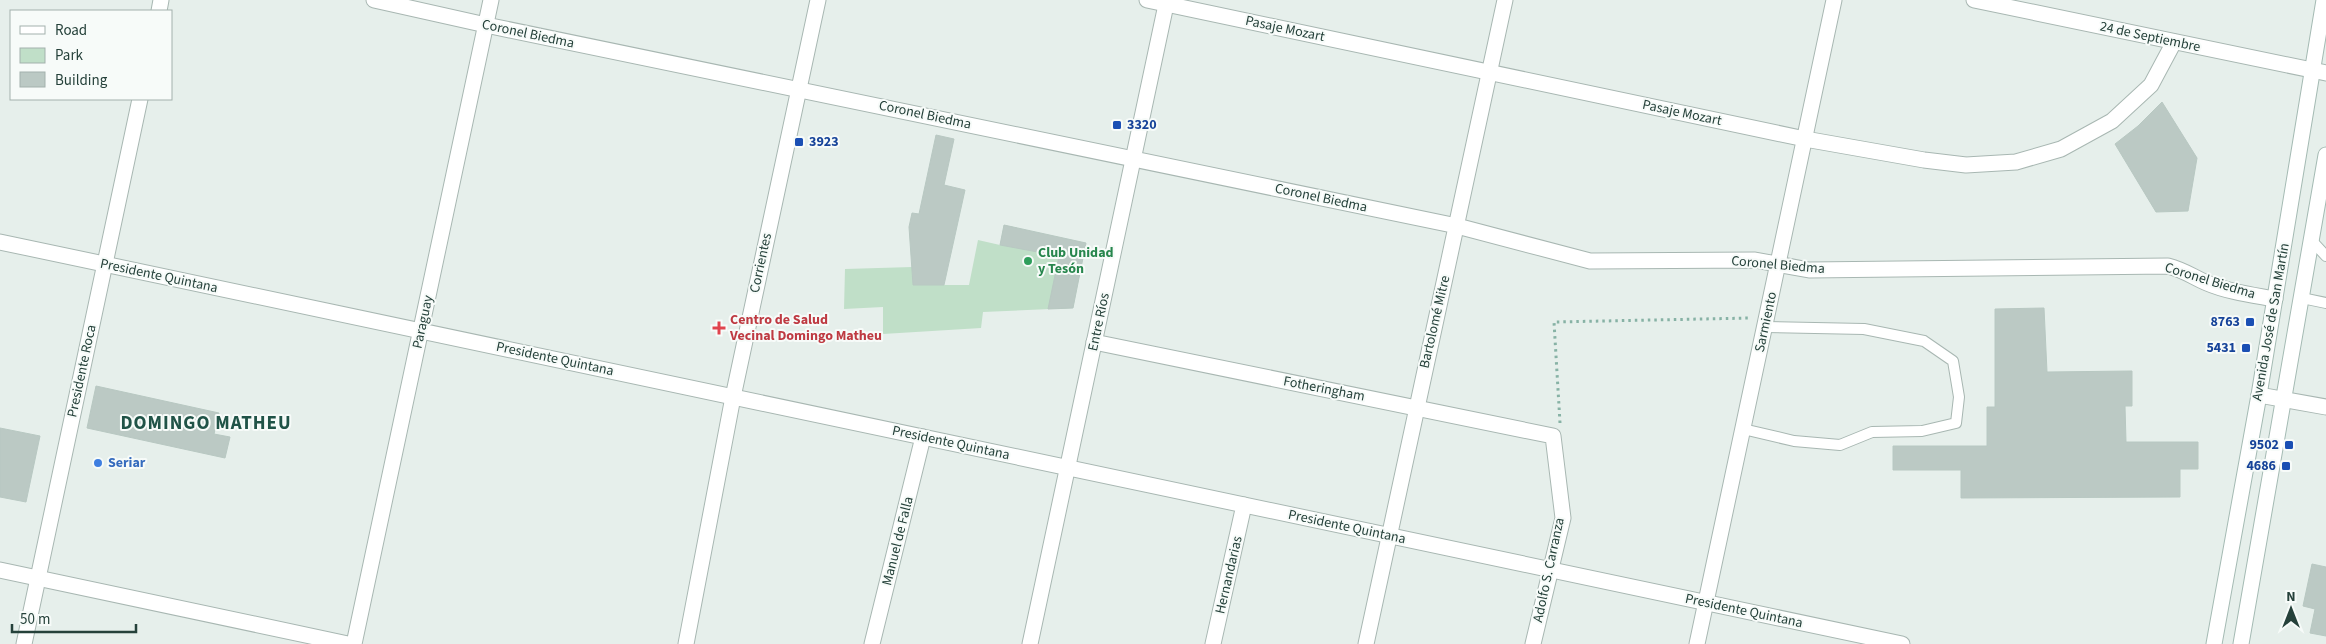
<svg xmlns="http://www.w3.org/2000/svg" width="2326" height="644" font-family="'Source Sans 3',sans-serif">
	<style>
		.green { fill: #c0dfc8 }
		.building { fill: #bbc9c4; stroke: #b8c8c2 }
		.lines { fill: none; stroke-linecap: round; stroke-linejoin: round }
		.service-casing { stroke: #a8b7b2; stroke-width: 12 }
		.minor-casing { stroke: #a8b7b2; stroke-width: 17 }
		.secondary-casing { stroke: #a4bab3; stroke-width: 17 }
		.path { stroke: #87b2a5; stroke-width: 3; stroke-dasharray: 2.5 4; stroke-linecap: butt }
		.service { stroke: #fff; stroke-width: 10 }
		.minor { stroke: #fff; stroke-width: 15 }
		.secondary { stroke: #fff; stroke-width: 15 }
		.transit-dot { fill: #1a4fb4; stroke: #f7fbf9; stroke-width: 2 }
		.leisure-dot { fill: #2e9e5b; stroke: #f7fbf9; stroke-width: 2 }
		.health-dot { fill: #e0444e; stroke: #f7fbf9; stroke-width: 2 }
		.shop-dot { fill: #3f7fe0; stroke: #f7fbf9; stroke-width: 2 }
		.labels { text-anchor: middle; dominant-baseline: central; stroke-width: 4; stroke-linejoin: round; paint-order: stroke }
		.street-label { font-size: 14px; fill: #25413a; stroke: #f7fbf9 }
		.transit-label { font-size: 14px; font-weight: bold; fill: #164399; stroke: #f7fbf9; text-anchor: end }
		.leisure-label { font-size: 14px; font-weight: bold; fill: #27864d; stroke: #f7fbf9; text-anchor: start }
		.health-label { font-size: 14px; font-weight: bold; fill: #be3a42; stroke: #f7fbf9; text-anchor: start }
		.shop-label { font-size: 14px; font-weight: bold; fill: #366cbe; stroke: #f7fbf9; text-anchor: start }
		.district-label { font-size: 19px; font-weight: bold; letter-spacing: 1px; fill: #205347; stroke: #f7fbf9 }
	</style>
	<rect width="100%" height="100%" fill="#e6efeb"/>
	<path class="green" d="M1004,225L1086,243L1073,308L983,312L981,328L883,334V307L844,309L845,269L912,267L914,285H969L978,240L1000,245Z"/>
	<g class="building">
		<path d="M2162,102L2197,158L2188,211L2156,212L2115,144L2138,126Z"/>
		<path d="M936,135L954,139L944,185L965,190L944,285H913L909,227L912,213L919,214Z"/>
		<path d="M1004,225L1086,243L1073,308L1048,309L1059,256L1000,245Z"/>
		<path d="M2044,308L2047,372L2132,371V406H2125L2126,442H2198V469H2180V497L1961,498V470H1893V446H1987V407H1995V309Z"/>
		<path d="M96,386L219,413L214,434L230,437L225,458L87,428Z"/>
		<path d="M0,428L40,436L26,502L0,497Z"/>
		<path d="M2312,564L2326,567V636L2310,633L2315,609L2303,606Z"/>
	</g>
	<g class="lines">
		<g class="service-casing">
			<g id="service">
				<path d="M2312,241L2326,256"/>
				<path d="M2302,298L2326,303"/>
				<path d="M1743,429L1794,441L1840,445L1872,432L1922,431L1956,423L1959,397L1953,361L1924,341L1864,329L1765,327"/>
			</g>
		</g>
		<g class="minor-casing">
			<g id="minor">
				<path d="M374,0L486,25L1457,226L1590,261L1755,260L1809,270L2168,266C2184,270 2193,277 2207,283C2228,292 2253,295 2275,299"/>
				<path d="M1147,0L1805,139L1924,160L1966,165L2016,162L2061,149L2112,121L2151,85L2174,42"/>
				<path d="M1974,0L2326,73"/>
				<path d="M159,11L161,0"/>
				<path d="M0,242L1902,644"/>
				<path d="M1094,342L1553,436L1563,518L1533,644"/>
				<path d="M2259,395L2326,407"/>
				<path d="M0,570L348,644"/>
				<path d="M24,644L140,99"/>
				<path d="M354,644L491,0"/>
				<path d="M686,644L733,397L818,0"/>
				<path d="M872,644L923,437"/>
				<path d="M1030,644L1167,0"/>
				<path d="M1213,644L1244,505"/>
				<path d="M1366,644L1505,0"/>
				<path d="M1697,644L1834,0"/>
			</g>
		</g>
		<g class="secondary-casing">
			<g id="secondary">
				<path d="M2214,644L2259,395L2324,0"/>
				<path d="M2241,644L2326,155"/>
			</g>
		</g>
		<path class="path" d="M1560,423L1554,322L1751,318"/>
		<use href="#service" class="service"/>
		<use href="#minor" class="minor"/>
		<use href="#secondary" class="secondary"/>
	</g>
	<g class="transit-dot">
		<rect x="1112" y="120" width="10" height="10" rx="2.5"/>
		<rect x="794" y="137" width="10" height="10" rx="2.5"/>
		<rect x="2245" y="317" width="10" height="10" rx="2.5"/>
		<rect x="2241" y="343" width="10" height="10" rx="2.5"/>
		<rect x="2284" y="440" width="10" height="10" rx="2.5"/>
		<rect x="2281" y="461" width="10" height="10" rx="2.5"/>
	</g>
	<circle class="leisure-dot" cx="1028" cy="261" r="5"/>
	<path class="health-dot" d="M716.5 320.5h5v5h5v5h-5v5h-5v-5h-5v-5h5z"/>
	<circle class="shop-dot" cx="98" cy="463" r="5"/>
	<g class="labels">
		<g class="street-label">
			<text transform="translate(1285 29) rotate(12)">Pasaje Mozart</text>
			<text transform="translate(528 34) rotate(12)">Coronel Biedma</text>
			<text transform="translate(2150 37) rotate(12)">24 de Septiembre</text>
			<text transform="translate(1682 113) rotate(12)">Pasaje Mozart</text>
			<text transform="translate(925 115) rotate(12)">Coronel Biedma</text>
			<text transform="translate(1321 198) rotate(12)">Coronel Biedma</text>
			<text transform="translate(761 263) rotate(-78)">Corrientes</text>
			<text transform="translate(1778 265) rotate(5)">Coronel Biedma</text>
			<text transform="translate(159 276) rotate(12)">Presidente Quintana</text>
			<text transform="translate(2210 281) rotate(17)">Coronel Biedma</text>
			<text transform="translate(423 322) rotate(-78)">Paraguay</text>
			<text transform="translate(1099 322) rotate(-78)">Entre Ríos</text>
			<text transform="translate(1435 322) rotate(-77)">Bartolomé Mitre</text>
			<text transform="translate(1766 322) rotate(-78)">Sarmiento</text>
			<text transform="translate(2271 322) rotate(-80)">Avenida José de San Martín</text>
			<text transform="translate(555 359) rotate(12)">Presidente Quintana</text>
			<text transform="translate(82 371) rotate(-78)">Presidente Roca</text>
			<text transform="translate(1324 389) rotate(11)">Fotheringham</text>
			<text transform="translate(951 443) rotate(12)">Presidente Quintana</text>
			<text transform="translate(1347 527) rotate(12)">Presidente Quintana</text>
			<text transform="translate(898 541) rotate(-76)">Manuel de Falla</text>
			<text transform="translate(1549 570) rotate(-78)">Adolfo S. Carranza</text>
			<text transform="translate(1229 575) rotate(-77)">Hernandarias</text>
			<text transform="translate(1744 611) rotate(12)">Presidente Quintana</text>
		</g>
		<g class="transit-label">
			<text x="1127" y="125" text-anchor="start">3320</text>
			<text x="809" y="142" text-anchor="start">3923</text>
			<text x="2240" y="322">8763</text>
			<text x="2236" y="348">5431</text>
			<text x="2279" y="445">9502</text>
			<text x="2276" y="466">4686</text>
		</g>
		<g class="leisure-label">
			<text x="1038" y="253">Club Unidad<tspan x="1038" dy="16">y Tesón</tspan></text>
		</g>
		<g class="health-label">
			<text x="730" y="320">Centro de Salud<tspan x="730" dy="16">Vecinal Domingo Matheu</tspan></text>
		</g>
		<g class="shop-label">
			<text x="108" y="463">Seriar</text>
		</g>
		<g class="district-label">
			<text x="206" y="423">DOMINGO MATHEU</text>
		</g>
	</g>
	<rect x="10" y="10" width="162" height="90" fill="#f7fbf9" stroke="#a3b1ad"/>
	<rect x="20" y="26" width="25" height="8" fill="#ffffff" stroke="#a3b1ad"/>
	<text x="55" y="35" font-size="15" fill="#25413a">Road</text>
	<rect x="20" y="48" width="25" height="15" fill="#c0dfc8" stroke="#a3b1ad"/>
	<text x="55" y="60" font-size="15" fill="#25413a">Park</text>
	<rect x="20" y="72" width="25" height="15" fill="#bbc9c4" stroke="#a3b1ad"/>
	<text x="55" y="85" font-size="15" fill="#25413a">Building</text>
	<g transform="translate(2291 609)" stroke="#f7fbf9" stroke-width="4" paint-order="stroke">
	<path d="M0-4L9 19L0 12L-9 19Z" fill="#25413a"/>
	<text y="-8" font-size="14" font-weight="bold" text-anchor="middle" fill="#25413a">N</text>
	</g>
	<path d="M12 624v8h124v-8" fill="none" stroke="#25413a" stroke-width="2.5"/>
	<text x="20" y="624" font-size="15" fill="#25413a" stroke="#f7fbf9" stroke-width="4" paint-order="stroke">50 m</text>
</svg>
